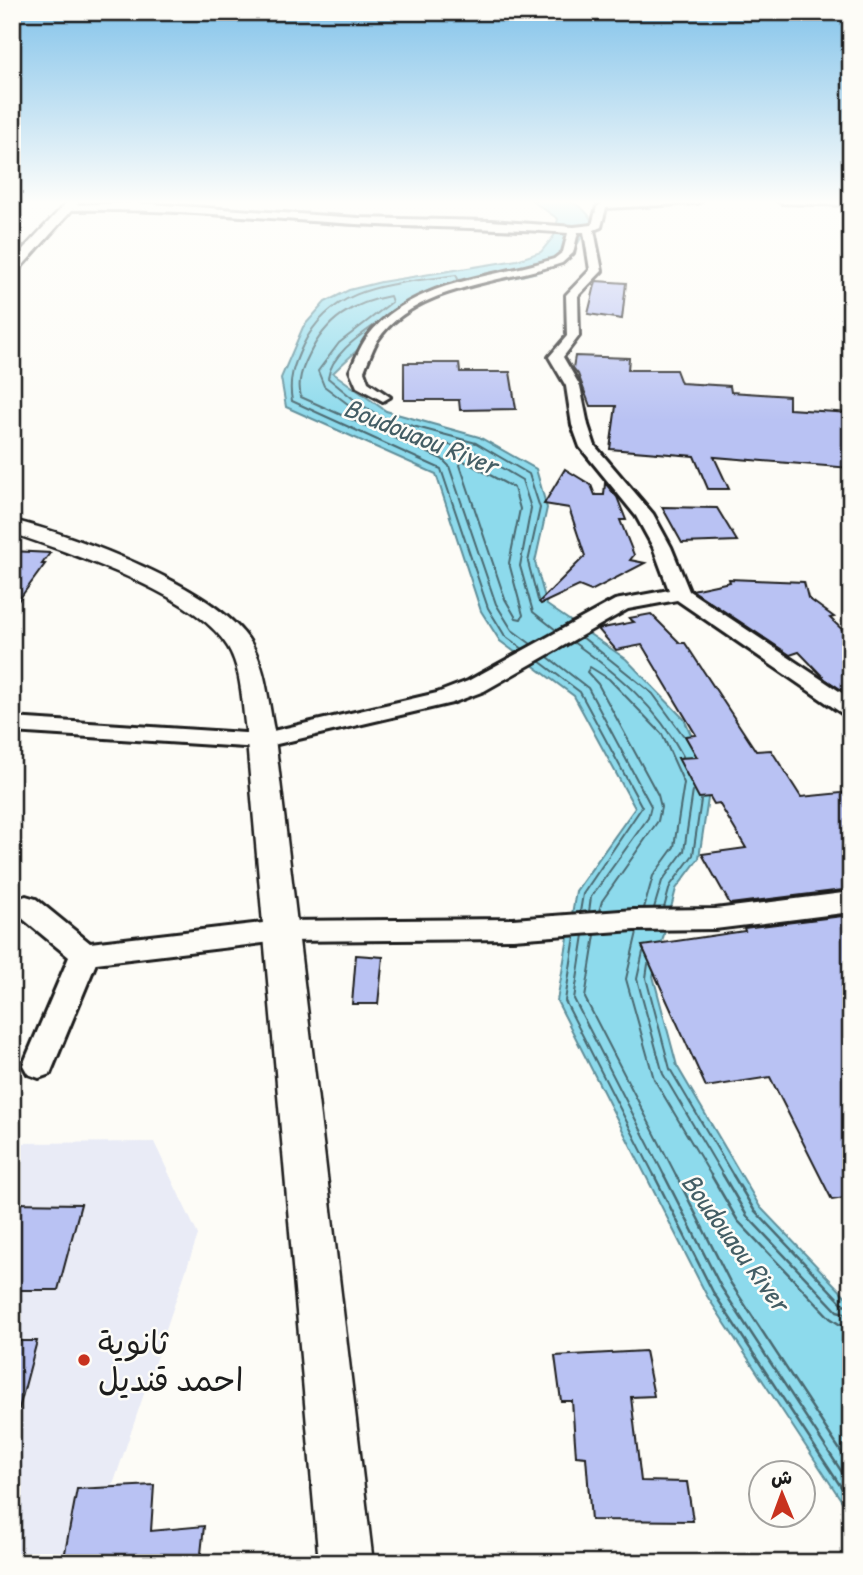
<svg xmlns="http://www.w3.org/2000/svg" width="863" height="1575" font-family="'Patrick Hand','Playpen Sans Arabic',sans-serif">
	<style>
		.built { fill: #e9ebf6 }
		.water { fill: #8ddaec; stroke: #608e99; stroke-width: 2 }
		.lines { fill: none; stroke-linecap: round; stroke-linejoin: round }
		.shore-far1 { stroke: #49686f; stroke-width: 2 }
		.shore { stroke: #49686f; stroke-width: 2.5 }
		.building { fill: #b9c2f3; stroke: #1c1c1c; stroke-width: 2 }
		.minor-casing { stroke: #1c1c1c; stroke-width: 6 }
		.major-casing { stroke: #1c1c1c; stroke-width: 5 }
		.minor { fill: #fdfcf7; fill-rule: evenodd }
		.major { fill: #fdfcf7; fill-rule: evenodd }
		.poi-dot { fill: #c8321e; stroke: #fdfcf7; stroke-width: 2.5 }
		.labels { text-anchor: middle; dominant-baseline: central; stroke-width: 5; stroke-linejoin: round; paint-order: stroke }
		.water-label { font-size: 28px; font-style: italic; fill: #445e65; stroke: #fdfcf7 }
		.near-poi-label { font-size: 32px; fill: #1c1c1c; stroke: #fdfcf7; text-anchor: start }
	</style>
	<rect width="100%" height="100%" fill="#fdfcf7"/>
	<filter id="ink" filterUnits="userSpaceOnUse"><feTurbulence type="fractalNoise" baseFrequency=".0143" numOctaves="2"/><feDisplacementMap in="SourceGraphic" scale="14" xChannelSelector="R" yChannelSelector="G"/><feConvolveMatrix kernelMatrix="1 2 1 2 8 2 1 2 1" color-interpolation-filters="sRGB"/></filter>
	<g filter="url(#ink)">
		<path class="built" d="M154,1142L198,1235L113,1485H154L151,1531L204,1526L200,1563H12V1143Z"/>
		<path class="water" d="M531,200C556,200 579,196 592,221C584,232 577,247 568,257C549,277 480,281 451,291C402,309 369,338 333,373L386,411L479,437L536,469L547,508L535,562L547,605L626,659L684,719L711,779L699,858L676,889L653,976L677,1066L760,1207L851,1302V1515L707,1296L557,1001L576,891L635,808L574,696L500,641L481,611L436,474L286,407L281,378L303,327L325,302L349,290L381,282L517,260L541,252L554,236L558,219Z"/>
		<g class="lines">
			<g class="shore-far1">
				<path d="M459,281L456,275C396,285 334,282 303,345C294,364 288,379 292,401L441,469L488,608L505,636L523,649"/>
				<path d="M390,296L392,302L339,343L318,371L324,386L369,420L370,425L366,426L301,397C297,381 302,369 309,355C326,319 352,303 390,296Z"/>
				<path d="M380,321C362,334 331,354 328,378L357,402L383,418L476,443L529,474L540,508L528,562L538,600"/>
				<path d="M462,460L514,488L520,509L509,563L523,615L521,619L516,618L505,599L460,465Z"/>
				<path d="M582,637L653,694L683,735"/>
				<path d="M573,642C618,674 657,707 683,756"/>
				<path d="M531,644L512,630L496,604L449,466L442,459L388,435L387,429L473,451L522,480L531,508L520,566L533,612L556,630"/>
				<path d="M548,657L588,688L651,806L648,818L591,897L589,912"/>
				<path d="M539,661L580,692L642,807L583,894L580,912"/>
				<path d="M654,908L662,881L684,851L693,791"/>
				<path d="M664,908L670,886L693,855L701,800"/>
				<path d="M599,911L602,901L658,821L661,807L658,795L598,684L587,672L590,667L609,679L662,734L684,783L674,847L653,876L644,908"/>
				<path d="M637,932L626,979L654,1079L712,1177"/>
				<path d="M584,935L574,999L665,1177"/>
				<path d="M595,935L585,998L677,1177"/>
				<path d="M575,936L565,1001L655,1177"/>
				<path d="M643,952L637,979L663,1074L724,1177"/>
				<path d="M648,964L646,978L670,1069L734,1177"/>
			</g>
			<g class="shore">
				<path d="M654,1175L713,1292L851,1502"/>
				<path d="M664,1175L721,1287L851,1486"/>
				<path d="M676,1175L730,1282L851,1467"/>
				<path d="M711,1175L738,1221L830,1318L839,1324L851,1326"/>
				<path d="M723,1175L747,1216L837,1311L851,1315"/>
				<path d="M733,1175L754,1210L843,1304L851,1307"/>
			</g>
		</g>
		<g class="building">
			<path d="M596,281L626,283L622,319L588,314Z"/>
			<path d="M575,356L629,358L628,370H676L681,383L730,386L731,392L789,396V409L851,413V468L714,457L729,489H708L694,456L610,449L616,406H590L578,374L573,368Z"/>
			<path d="M404,363H459L460,372H510L516,409L460,410L459,400H404Z"/>
			<path d="M565,469L591,485L595,495H604L605,483L617,497L626,520H620L634,555L630,560L645,563L591,591L579,586L541,604L539,602L585,556L569,508L544,504Z"/>
			<path d="M662,507L717,508L737,541L682,543Z"/>
			<path d="M12,551L50,553L42,564H45L12,609Z"/>
			<path d="M729,579L804,582L808,598L834,617L830,618L851,638V696L825,679L799,652L790,655L692,590L730,582Z"/>
			<path d="M651,614L680,643H685L756,751L771,750L801,797L851,792V889L730,904L702,854L746,848L719,803L714,804L710,797L699,798L678,758L697,757L685,736L696,735L642,645L616,650L598,629L634,622L629,618Z"/>
			<path d="M851,915V1197L832,1200L770,1077L706,1087L642,946L745,931L744,928Z"/>
			<path d="M356,955L383,957L378,1004H352Z"/>
			<path d="M12,1203L81,1204L58,1290H12Z"/>
			<path d="M12,1341H37L19,1409L12,1408Z"/>
			<path d="M645,1351L654,1396L631,1397L641,1481L687,1482L693,1521L591,1520L586,1457L576,1456L572,1401H561L555,1356Z"/>
			<path d="M154,1485L151,1531L204,1526L200,1563H63L77,1489Z"/>
		</g>
		<g class="lines">
			<g class="minor-casing">
				<g id="minor">
					<path d="M702,200L697,203L606,208L601,227L594,230L602,271L578,296L579,336L563,357L580,386L588,425L595,446L653,514L671,547L689,591L851,699V716L843,714L677,600L628,609L484,691L452,703L260,748L12,732V718L260,734L437,693L468,681L615,600L669,590L653,547L636,516L580,447L572,425L566,386L549,357L567,336L566,295L590,270L584,232H578L573,253L562,263C504,282 412,286 377,341C372,350 368,361 364,371L368,382L390,397L383,401L357,387L350,371C355,360 360,347 367,337C411,280 490,279 554,259L563,252L568,233C497,227 427,228 356,224C260,218 165,208 69,210L64,207L66,205L135,203L359,218L491,221L574,227L592,225L597,207L606,201Z"/>
					<path d="M777,200H851V205L782,203Z"/>
					<path d="M851,892V912L715,929L634,930L513,939L280,941L96,963L50,1074L39,1078L28,1074L23,1065L69,957L16,913L12,906L16,899L26,896L36,899L90,943L280,921L513,919L634,910L715,909Z"/>
				</g>
			</g>
			<g class="major-casing">
				<g id="major">
					<path d="M69,200H81L17,272L12,273V261Z"/>
					<path d="M12,520C75,535 217,587 251,643C266,668 268,701 274,730L373,1563H319L246,730C242,704 242,670 228,647C197,594 69,553 12,533Z"/>
				</g>
			</g>
			<use href="#minor" class="minor"/>
			<use href="#major" class="major"/>
		</g>
	</g>
	<linearGradient id="sky" x2="0" y2="1"><stop stop-color="#83c3ea"/><stop offset="0.48" stop-color="#fefefb"/><stop offset="1" stop-color="#fefefb" stop-opacity="0"/></linearGradient>
	<rect width="863" height="421" fill="url(#sky)"/>
	<circle class="poi-dot" cx="84" cy="1360" r="7"/>
	<g class="labels">
		<g class="water-label">
			<text transform="translate(421 436) rotate(22)">Boudouaou River</text>
			<text transform="translate(736 1242) rotate(54)">Boudouaou River</text>
		</g>
		<g class="near-poi-label">
			<text x="98" y="1342">ثانوية<tspan x="98" dy="37">احمد قنديل</tspan></text>
		</g>
	</g>
	<rect width="863" height="1575" fill="none" stroke="#fdfcf7" stroke-width="42"/>
	<rect x="21" y="21" width="821" height="1533" fill="none" stroke="#1c1c1c" stroke-width="2.5" filter="url(#ink)"/>
	<g transform="translate(782 1494) rotate(359)"><circle r="33" fill="#fdfcf7" stroke="#a3a29f" stroke-width="2"/>
	<path d="M0-5L12 26L0 18L-12 26Z" fill="#c8321e"/>
	<text y="-10" font-size="19" font-weight="bold" text-anchor="middle" fill="#1c1c1c">ش</text>
	</g>
</svg>
